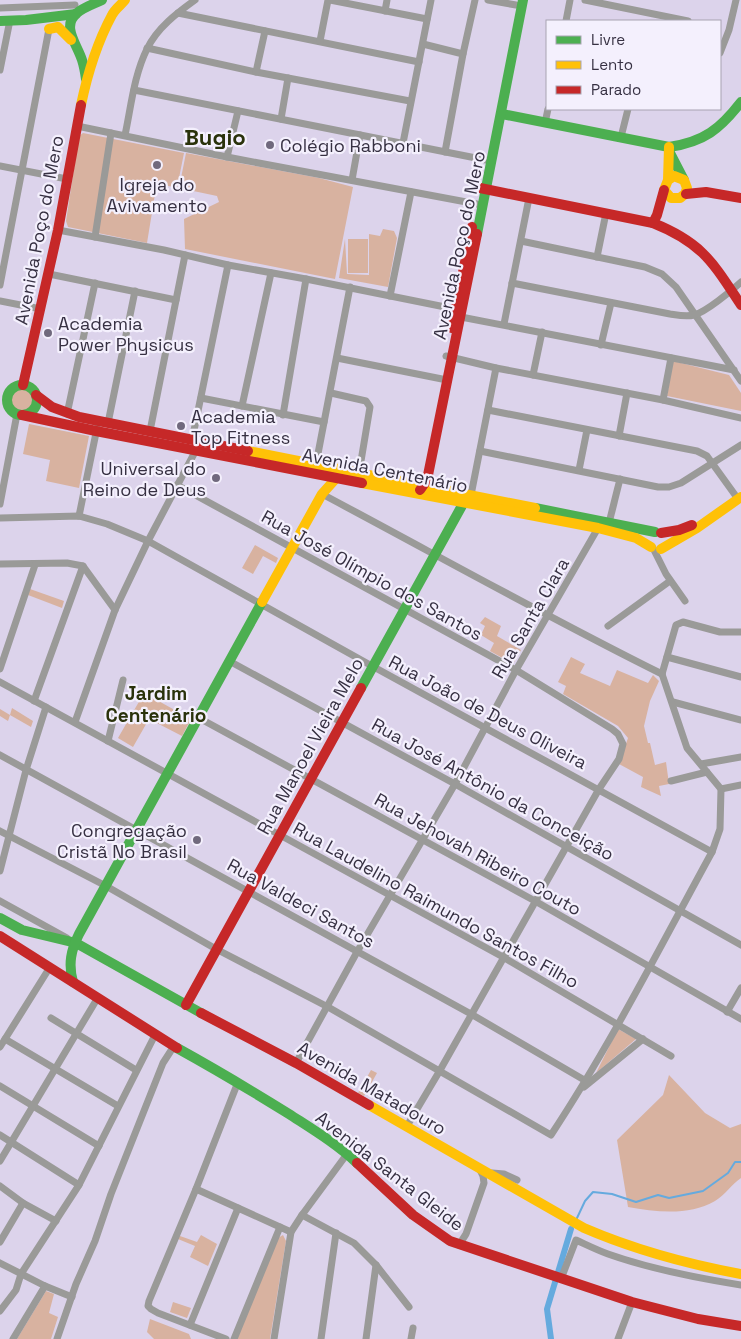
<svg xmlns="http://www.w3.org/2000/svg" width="741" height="1339" font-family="'Space Grotesk',sans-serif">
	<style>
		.green { fill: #d8b2a0 }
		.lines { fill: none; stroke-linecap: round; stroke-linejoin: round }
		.stream { stroke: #65aade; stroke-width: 2 }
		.canal { stroke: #65aade; stroke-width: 6 }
		.street { stroke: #9a9a98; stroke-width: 7 }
		.fast { stroke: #4caf50; stroke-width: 10 }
		.slow { stroke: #ffc107; stroke-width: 10 }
		.jam { stroke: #c62828; stroke-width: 10 }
		.poi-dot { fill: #70697d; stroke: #f4f0fd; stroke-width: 2 }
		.labels { text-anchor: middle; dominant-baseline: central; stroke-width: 4.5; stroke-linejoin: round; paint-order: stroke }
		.poi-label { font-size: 18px; fill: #363042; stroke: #f4f0fd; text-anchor: start }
		.street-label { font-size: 18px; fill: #363042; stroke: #f4f0fd }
		.neighbourhood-label { font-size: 19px; font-weight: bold; fill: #2a320b; stroke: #f4f0fd }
		.district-label { font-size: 22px; font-weight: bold; fill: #2a320b; stroke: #f4f0fd }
	</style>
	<rect width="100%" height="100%" fill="#dcd3eb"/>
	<g class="green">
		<path d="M83,133L184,153L177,188L164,185L155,194L147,243L68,227L66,221L79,136Z"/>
		<path d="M186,153L319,178L353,187L335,279L185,249L184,219L219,202L217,196L179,188Z"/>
		<path d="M383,229L394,231L397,238L388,287L339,278L345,239L347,274L369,275V234L380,236Z"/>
		<rect x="348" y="239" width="20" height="34"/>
		<path d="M673,361L729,375L741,393V411L667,396Z"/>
		<path d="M21,387L30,390L34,399L32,406L23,411L14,408L10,400L13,392Z"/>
		<path d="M29,424L89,436L79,488L46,481L50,460L23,454Z"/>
		<path d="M255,545L278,558L276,563L263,556L253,574L242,568Z"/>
		<path d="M30,589L64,601L62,608L28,595Z"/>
		<path d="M485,617L501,626L497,636L521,650L513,664L490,651L494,643L481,635L485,626L480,623Z"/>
		<path d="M571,657L585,664L580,673L610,686L617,670L648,683L653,675L659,681L650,701L644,726L648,743H650L655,765L666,762L669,784L659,786L661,796L641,787L643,777L619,764L628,738L618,726L563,694L566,686L558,682Z"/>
		<path d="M144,693L191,719L182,736L149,719L133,747L118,738Z"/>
		<path d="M12,708L33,721L31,727L10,715L8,721L0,716V709L10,715Z"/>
		<path d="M618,1029L636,1039L596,1073Z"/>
		<path d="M371,1070L377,1073L364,1096L358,1093Z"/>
		<path d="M669,1075L705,1113L730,1128L741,1124V1178C732,1184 725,1195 715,1201C689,1216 657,1212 628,1207L617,1140L663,1095Z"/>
		<path d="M201,1235L217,1244L208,1266L190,1257L195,1246L178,1239L180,1236L197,1242Z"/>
		<path d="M283,1235L286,1241L270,1339H237L278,1238Z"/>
		<path d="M46,1291L54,1294L49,1313L58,1317L51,1339H17Z"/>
		<path d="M173,1302L191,1308L187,1318L170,1312Z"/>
		<path d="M150,1319L189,1334L191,1339H154L147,1332Z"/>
	</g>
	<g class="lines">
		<path class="stream" d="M577,1218L585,1201L593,1192L612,1194L636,1202L658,1195L669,1198L703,1191L728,1173L735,1162H741"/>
		<path class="canal" d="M551,1339L547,1309L571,1229"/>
		<g class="street">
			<path d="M330,0L427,19"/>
			<path d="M488,0L516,5"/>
			<path d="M585,0L688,21"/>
			<path d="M0,8L75,5"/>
			<path d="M385,11L387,0"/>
			<path d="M178,13L419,62"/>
			<path d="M566,21L570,0"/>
			<path d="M320,41L328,0"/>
			<path d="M423,44L463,54"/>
			<path d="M147,48L256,72L410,101"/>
			<path d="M720,53L729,30L736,0"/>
			<path d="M0,70L10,20"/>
			<path d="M256,72L265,31"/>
			<path d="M134,90L486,160"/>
			<path d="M281,119L288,78"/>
			<path d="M545,123L548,109"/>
			<path d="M77,126L227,157L477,204"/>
			<path d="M125,135C131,107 134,75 147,49C157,28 177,13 195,0"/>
			<path d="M621,137L628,109"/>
			<path d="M403,143L431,0"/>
			<path d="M445,152L463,54L475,0"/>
			<path d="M227,157L238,111"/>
			<path d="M0,166L67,179"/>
			<path d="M352,180L360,135"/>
			<path d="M58,230L164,250L228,265L306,279L455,309"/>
			<path d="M95,237L111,133"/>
			<path d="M521,241L645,267L662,274L676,287L741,381"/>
			<path d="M597,257L606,213"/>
			<path d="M49,274L176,300"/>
			<path d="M512,283L670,314C677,315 686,317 694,315C706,312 731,291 741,282"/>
			<path d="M0,285L49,29"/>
			<path d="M390,296L411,192"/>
			<path d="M0,301L41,309"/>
			<path d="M461,317L734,370"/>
			<path d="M504,324L529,198"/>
			<path d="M601,345L611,303"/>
			<path d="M446,356L496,368L663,400L741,418"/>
			<path d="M337,358L442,379"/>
			<path d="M533,375L542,332"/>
			<path d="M331,393L366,401L370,407L359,473"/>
			<path d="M201,398L324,422"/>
			<path d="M663,400L671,358"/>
			<path d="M242,406L271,273"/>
			<path d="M488,410L697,451L707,456L738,499"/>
			<path d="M67,414L95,283"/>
			<path d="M283,415L306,279"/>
			<path d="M108,423L135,291"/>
			<path d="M150,431L185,255"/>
			<path d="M619,436L627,393"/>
			<path d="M192,440L228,265"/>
			<path d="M480,451L658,487H669L681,483L741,445"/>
			<path d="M316,464L350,287"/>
			<path d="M579,470L587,430"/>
			<path d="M177,485L516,670L612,729L618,734L623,744L619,759L599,789L439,1072L407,1126"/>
			<path d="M322,494C435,554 547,617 662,674"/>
			<path d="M471,495L496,368"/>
			<path d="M0,504L17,414"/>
			<path d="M79,516L97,428"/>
			<path d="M0,518L79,516L107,524L148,541L372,666L712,852"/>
			<path d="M609,523L620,479"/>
			<path d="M653,548L666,574L685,601"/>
			<path d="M0,564L67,563L83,566L115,610"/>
			<path d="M608,626L670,581"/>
			<path d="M667,657L741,677"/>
			<path d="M231,662L455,784L741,945"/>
			<path d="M0,669L35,565"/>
			<path d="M662,674L676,625L683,622L720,632H741"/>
			<path d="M0,682L503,957L671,1056"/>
			<path d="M34,701L83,566"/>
			<path d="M673,702L741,720"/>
			<path d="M199,718L535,901L741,1019"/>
			<path d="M75,722L115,610L148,541L196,450"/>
			<path d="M108,741L123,680"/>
			<path d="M0,755L471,1014L586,1081"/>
			<path d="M701,764L741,757"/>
			<path d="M671,781L707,772"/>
			<path d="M721,789L741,785"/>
			<path d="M0,831L106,886L216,949L328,1007L551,1135C611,1044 660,947 712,852L720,829L721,789L687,748L662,674"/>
			<path d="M0,871L26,770L46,707"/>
			<path d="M0,901L67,938"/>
			<path d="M727,1012L741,988"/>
			<path d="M51,1018L136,1070"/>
			<path d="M5,1039L118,1106"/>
			<path d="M0,1047L50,967"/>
			<path d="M296,1063L357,952L455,784L516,670L598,528"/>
			<path d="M0,1086L99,1146"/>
			<path d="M584,1087L643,1039"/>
			<path d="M0,1135L79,1185"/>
			<path d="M0,1161L97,999"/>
			<path d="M492,1173L504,1174L517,1180"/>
			<path d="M0,1186L23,1203L56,1221"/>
			<path d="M196,1189L291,1232"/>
			<path d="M302,1215L354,1243L376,1265L409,1307"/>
			<path d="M0,1242L23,1203"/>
			<path d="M459,1245L466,1234L484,1183L483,1176L480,1170"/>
			<path d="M0,1263L45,1286L72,1297"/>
			<path d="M561,1279L576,1240C587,1245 597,1250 608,1254C650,1269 697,1278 741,1285"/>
			<path d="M0,1311L16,1290L21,1274L79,1185L155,1035"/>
			<path d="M190,1325L238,1208"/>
			<path d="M13,1339L45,1286"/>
			<path d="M57,1339L76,1284L95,1241L111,1194L163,1063L174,1046"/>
			<path d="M226,1339L158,1313L151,1309L148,1306L149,1301L196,1189L238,1082"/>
			<path d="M234,1339L280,1227"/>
			<path d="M274,1339L291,1232L302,1215L347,1154"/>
			<path d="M321,1339L336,1233"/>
			<path d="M366,1339L376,1265"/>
			<path d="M411,1339L413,1328"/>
			<path d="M618,1339L632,1302"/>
		</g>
		<g class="fast">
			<path d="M0,21L26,20L76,14"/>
			<path d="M86,79C85,72 84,66 82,60C77,44 61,26 77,13C84,7 94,4 102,0"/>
			<path d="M502,114L669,147C704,142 720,129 741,102"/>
			<path d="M669,151L684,180"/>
			<path d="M477,234L523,0"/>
			<circle cx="22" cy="400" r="15"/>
			<path d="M535,508L655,532"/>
			<path d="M361,688L464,502"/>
			<path d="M0,918L22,930L76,943L201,1013"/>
			<path d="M73,982C68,964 71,950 79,934L262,602"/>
			<path d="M177,1048C215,1069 252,1091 289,1114C312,1129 337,1144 357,1163"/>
		</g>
		<g class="slow">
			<path d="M49,29L58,27L71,40"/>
			<path d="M81,105C87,76 98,41 112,15C115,9 121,5 125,0"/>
			<path d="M668,180L674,176L684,180L687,188L685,194L680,198H671L664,190L668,180L669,147"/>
			<path d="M248,451L535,508"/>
			<path d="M362,483L598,528L636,538L651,547"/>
			<path d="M661,549L697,528L741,497"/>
			<path d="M262,602L322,494L339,475"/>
			<path d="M369,1105L584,1228C635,1250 687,1264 741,1274"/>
		</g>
		<g class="jam">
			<path d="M480,188L653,223C703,243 713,263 741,305"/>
			<path d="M686,194L706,192L741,198"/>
			<path d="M653,223L657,215L664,190"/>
			<path d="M452,328L472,227"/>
			<path d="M23,385L58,230L81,105"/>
			<path d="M36,395L52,407L79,417L248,451"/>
			<path d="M22,415L96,431L362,483"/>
			<path d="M420,490L427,480L477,234"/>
			<path d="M661,533L679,530L692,525"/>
			<path d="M0,936L177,1048"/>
			<path d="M186,1005L361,688"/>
			<path d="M201,1013L296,1063L369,1105"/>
			<path d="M357,1163L413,1215L450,1241L632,1302L698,1319L741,1326"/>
		</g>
	</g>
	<g class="poi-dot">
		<circle cx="270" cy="145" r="5"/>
		<circle cx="157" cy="165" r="5"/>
		<circle cx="48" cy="333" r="5"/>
		<circle cx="181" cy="426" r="5"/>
		<circle cx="216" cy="478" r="5"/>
		<circle cx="197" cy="840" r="5"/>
	</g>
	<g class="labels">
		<g class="poi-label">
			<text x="280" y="145">Colégio Rabboni</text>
			<text x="157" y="184" text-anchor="middle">Igreja do<tspan x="157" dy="21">Avivamento</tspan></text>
			<text x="58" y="323">Academia<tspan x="58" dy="21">Power Physicus</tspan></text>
			<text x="191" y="416">Academia<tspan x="191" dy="21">Top Fitness</tspan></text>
			<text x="206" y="468" text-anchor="end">Universal do<tspan x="206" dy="21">Reino de Deus</tspan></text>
			<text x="187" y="830" text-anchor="end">Congregação<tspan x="187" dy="21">Cristã No Brasil</tspan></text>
		</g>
		<g class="street-label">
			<text transform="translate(39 230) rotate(-79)">Avenida Poço do Mero</text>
			<text transform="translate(459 245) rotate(-78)">Avenida Poço do Mero</text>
			<text transform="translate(385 470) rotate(11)">Avenida Centenário</text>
			<text transform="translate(372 575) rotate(29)">Rua José Olímpio dos Santos</text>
			<text transform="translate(530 618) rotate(-60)">Rua Santa Clara</text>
			<text transform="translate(488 712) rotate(28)">Rua João de Deus Oliveira</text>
			<text transform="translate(310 746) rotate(-61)">Rua Manoel Vieira Melo</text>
			<text transform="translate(493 789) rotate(29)">Rua José Antônio da Conceição</text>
			<text transform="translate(478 854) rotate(29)">Rua Jehovah Ribeiro Couto</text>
			<text transform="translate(301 903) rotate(29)">Rua Valdeci Santos</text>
			<text transform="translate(436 905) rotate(29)">Rua Laudelino Raimundo Santos Filho</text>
			<text transform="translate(372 1088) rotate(30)">Avenida Matadouro</text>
			<text transform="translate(390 1171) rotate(38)">Avenida Santa Gleide</text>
		</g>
		<g class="neighbourhood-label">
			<text x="156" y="693">Jardim<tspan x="156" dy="22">Centenário</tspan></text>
		</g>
		<g class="district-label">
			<text x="215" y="137">Bugio</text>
		</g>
	</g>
	<rect x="546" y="20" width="175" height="90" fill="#f4f0fd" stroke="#a8a3b2"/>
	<rect x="556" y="36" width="25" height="8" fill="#4caf50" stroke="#a8a3b2"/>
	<text x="591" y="45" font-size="15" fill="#363042">Livre</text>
	<rect x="556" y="61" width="25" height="8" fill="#ffc107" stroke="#a8a3b2"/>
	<text x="591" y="70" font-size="15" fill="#363042">Lento</text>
	<rect x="556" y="86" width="25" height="8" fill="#c62828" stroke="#a8a3b2"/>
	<text x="591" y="95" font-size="15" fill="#363042">Parado</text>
</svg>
